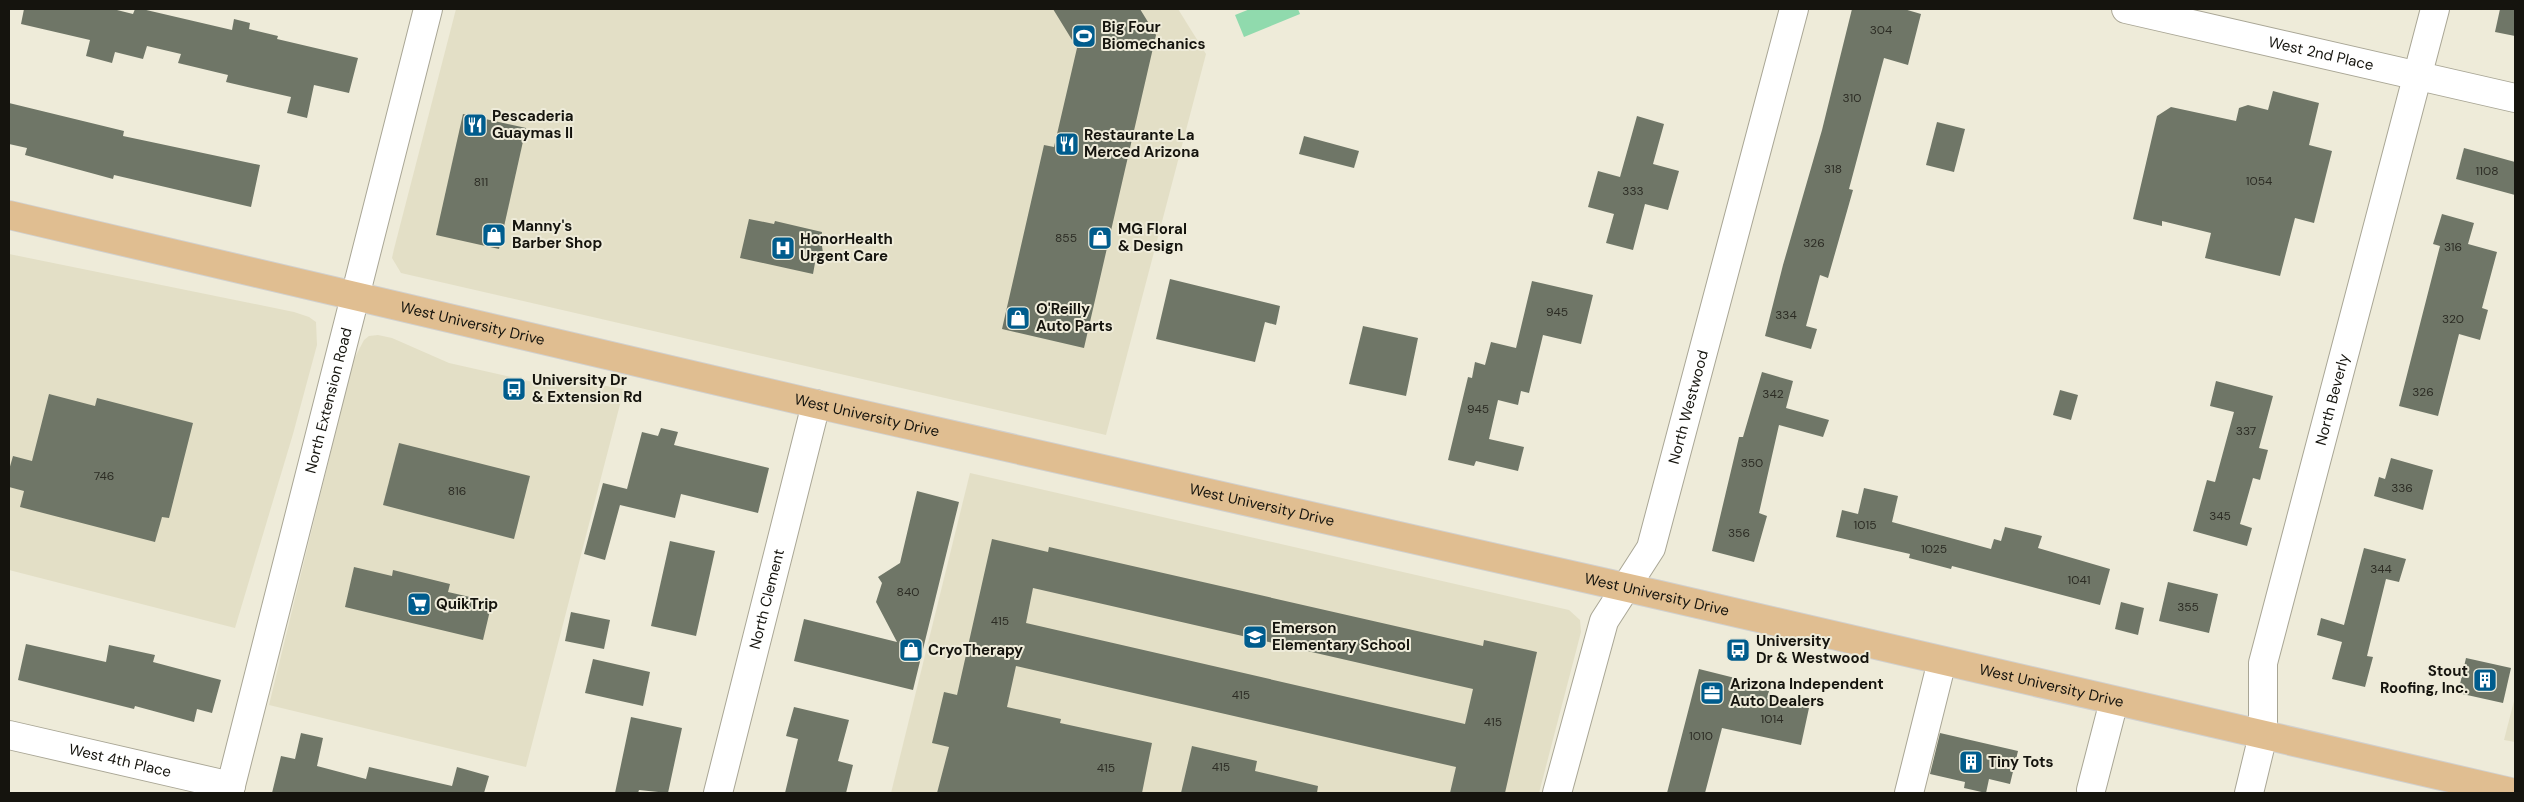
<svg xmlns="http://www.w3.org/2000/svg" width="2524" height="802" font-family="'DM Sans',sans-serif">
	<style>
		.built { fill: #e3dfc6 }
		.water { fill: #90daad }
		.building { fill: #6f7667; fill-rule: evenodd }
		.lines { fill: none; stroke-linecap: round; stroke-linejoin: round }
		.minor-casing { stroke: #a9a695; stroke-width: 30 }
		.major-casing { stroke: #d0d0cf; stroke-width: 30 }
		.minor { stroke: #fff; stroke-width: 28 }
		.major { stroke: #e0be91; stroke-width: 28 }
		.labels { text-anchor: middle; dominant-baseline: central; stroke-width: 4; stroke-linejoin: round; paint-order: stroke }
		.number-label { font-size: 12px; fill: #2c2c24 }
		.poi-label { font-size: 15px; font-weight: bold; fill: #15140e; stroke: #eeebd9; text-anchor: start }
		.street-label { font-size: 15px; fill: #15140e; stroke: #eeebd9 }
	</style>
	<rect width="100%" height="100%" fill="#eeebd9"/>
	<g class="built">
		<path d="M456,9H1178L1206,54L1106,435L401,273L392,258L394,249Z"/>
		<path d="M9,254L294,312L309,317L316,322L317,345L293,434L235,628L9,570Z"/>
		<path d="M378,335L392,338L449,363L533,382L595,384L624,389L526,767L269,705L353,361L364,340L369,336Z"/>
		<path d="M970,473L1569,610L1580,620L1581,632L1539,793H891Z"/>
		<path d="M2515,697V742L2504,740Z"/>
	</g>
	<path class="water" d="M1250,9H1298L1300,14L1244,37L1235,15Z"/>
	<g class="building">
		<path d="M24,9H113L133,14L135,9H142L232,30L234,19L250,23L249,29L278,36L277,39L358,58L349,93L314,85L307,118L287,113L291,97L226,82L228,75L178,63L181,54L147,46L143,59L115,52L112,63L86,56L90,40L21,24Z"/>
		<path d="M1053,9H1140L1156,35L1084,348L1002,329L1044,145L1054,147L1077,48Z"/>
		<path d="M1852,9H1904L1921,14L1908,65L1884,58L1849,189L1853,190L1828,278L1820,275L1806,326L1817,329L1811,349L1765,336L1783,265L1822,130Z"/>
		<path d="M2500,9H2515V36L2495,32Z"/>
		<path d="M2273,91L2319,103L2309,145L2332,151L2314,223L2295,218L2280,276L2205,258L2211,233L2162,221V226L2133,219L2157,116L2171,107L2236,121L2239,108L2248,105L2268,110Z"/>
		<path d="M9,103L124,131L123,136L260,165L251,207L114,175L113,179L25,155L27,148L9,144Z"/>
		<path d="M463,114L526,128L499,249L436,235Z"/>
		<path d="M1637,116L1664,124L1653,164L1679,171L1668,210L1645,204L1633,250L1606,243L1614,214L1588,207L1598,171L1620,177Z"/>
		<path d="M1937,122L1965,129L1954,172L1926,165Z"/>
		<path d="M1304,136L1359,151L1354,168L1299,154Z"/>
		<path d="M2464,148L2515,162V195L2456,179Z"/>
		<path d="M2442,214L2474,223L2468,244L2497,252L2482,308L2488,310L2480,340L2459,334L2438,416L2399,406L2440,246L2433,244Z"/>
		<path d="M749,219L774,224L775,221L822,232L821,239L823,253L815,263L813,274L740,258Z"/>
		<path d="M1170,279L1280,306L1276,325L1265,322L1255,362L1156,339Z"/>
		<path d="M1532,281L1593,295L1581,344L1543,335L1529,393L1521,391L1518,405L1498,400L1489,439L1524,447L1518,471L1476,461L1474,466L1448,460L1468,377L1472,378L1475,362L1485,365L1491,342L1516,348Z"/>
		<path d="M1363,326L1418,338L1406,396L1349,384Z"/>
		<path d="M1762,372L1793,381L1786,408L1829,420L1823,437L1779,425L1759,513L1767,516L1754,562L1712,551L1739,437H1743Z"/>
		<path d="M2216,381L2273,396L2259,448L2268,450L2260,480L2253,478L2240,524L2252,528L2247,546L2193,531L2207,480L2215,482L2234,412L2210,406Z"/>
		<path d="M2060,390L2078,395L2071,420L2053,415Z"/>
		<path d="M49,394L95,406L97,398L193,423L169,518L162,517L155,542L20,507L24,491L9,487V470L13,456L32,461Z"/>
		<path d="M661,428L678,432L674,445L769,468L758,513L681,494L675,518L620,505L605,560L584,554L603,483L627,489L642,432L658,436Z"/>
		<path d="M399,443L530,476L514,539L383,505Z"/>
		<path d="M2391,458L2433,470L2423,510L2374,496L2379,477L2385,479Z"/>
		<path d="M1864,488L1898,496L1892,522L1991,549L1994,539L2001,541L2005,527L2042,536L2038,548L2110,569L2100,605L1952,566L1951,569L1909,558L1910,554L1836,537L1842,510L1858,514Z"/>
		<path d="M917,491L959,502L913,690L794,661L804,619L897,642L876,602L882,583L878,577L900,563Z"/>
		<path d="M992,539L1048,552L1049,547L1483,646L1484,640L1537,652L1505,793H1450L1456,767L1016,666L1007,707L1061,719L1060,723L1152,743L1142,793H937L949,747L932,743L944,692L957,695ZM1033,588L1473,689L1465,724L1026,623Z"/>
		<path d="M670,541L715,551L696,636L651,626Z"/>
		<path d="M2364,548L2406,559L2399,582L2386,579L2367,656L2373,657L2365,687L2332,679L2342,642L2317,635L2321,618L2344,625Z"/>
		<path d="M354,567L392,576L393,570L450,584L448,592L492,602L483,640L345,607Z"/>
		<path d="M2168,582L2218,594L2209,633L2159,621Z"/>
		<path d="M2121,602L2144,608L2138,635L2115,629Z"/>
		<path d="M571,612L610,620L604,649L565,641Z"/>
		<path d="M26,644L106,662L109,645L155,655L153,662L221,680L212,713L197,709L194,722L135,706L134,709L18,680Z"/>
		<path d="M2466,658L2511,668L2503,703L2458,693Z"/>
		<path d="M593,659L650,672L643,706L585,693Z"/>
		<path d="M1699,669L1735,678L1734,683L1769,691L1767,699L1809,708L1801,745L1722,728L1705,793H1667Z"/>
		<path d="M794,707L849,720L838,761L853,765L846,793H785L798,739L786,736Z"/>
		<path d="M631,717L682,728L668,793L639,790L638,793H615Z"/>
		<path d="M301,733L323,738L317,766L366,779L369,767L452,786L457,767L489,776L484,793H272L281,756L295,759Z"/>
		<path d="M1940,733L2018,751L2010,784L1989,779L1986,793L1964,788L1965,782L1930,774Z"/>
		<path d="M1192,746L1257,761L1255,771L1318,786L1317,793H1181Z"/>
	</g>
	<g class="lines">
		<g class="minor-casing">
			<g id="minor">
				<path id="s1" d="M2126,9L2515,98"/>
				<path id="s2" d="M9,735L231,786"/>
				<path d="M2091,790L2114,701"/>
				<path id="s3" d="M229,793L428,9"/>
				<path id="s4" d="M718,793L816,404"/>
				<path id="s5" d="M1557,793L1604,621L1651,548L1794,9"/>
				<path d="M1909,793L1942,661"/>
				<path id="s6" d="M2249,793L2263,735V663L2435,9"/>
			</g>
		</g>
		<g class="major-casing">
			<g id="major">
				<path id="s7" d="M9,215L816,404L1655,594L2515,793"/>
			</g>
		</g>
		<use href="#minor" class="minor"/>
		<use href="#major" class="major"/>
	</g>
	<defs>
		<g id="stadium-square" transform="scale(1.25)"><rect x="-9" y="-9" width="18" height="18" rx="4" fill="#005c8d" stroke="#eeebd9"/><path d="M0-5a6.5 5 0 1 0 0 10a6.5 5 0 1 0 0-10ZM-3.5-1.8h7v3.6h-7Z" fill="#fff"/></g>
		<g id="restaurant-square" transform="scale(1.25)"><rect x="-9" y="-9" width="18" height="18" rx="4" fill="#005c8d" stroke="#eeebd9"/><path d="M-5-6h1v4h1v-4h1v4h1v-4h1v5L-1.5 .5V6h-2V.5L-5-1ZM5-6V6H3V1.5H1.5Q1.5-4 5-6Z" fill="#fff"/></g>
		<g id="shop-square" transform="scale(1.25)"><rect x="-9" y="-9" width="18" height="18" rx="4" fill="#005c8d" stroke="#eeebd9"/><path d="M-5-2.5h2.3a2.7 3.5 0 0 1 5.4 0H5L5.5 6h-11ZM-1.5-2.5h3a1.5 2.3 0 0 0-3 0Z" fill="#fff"/></g>
		<g id="hospital-square" transform="scale(1.25)"><rect x="-9" y="-9" width="18" height="18" rx="4" fill="#005c8d" stroke="#eeebd9"/><path d="M-5-5h3v3.5h4V-5h3V5h-3V1.5h-4V5h-3Z" fill="#fff"/></g>
		<g id="bus-square" transform="scale(1.25)"><rect x="-9" y="-9" width="18" height="18" rx="4" fill="#005c8d" stroke="#eeebd9"/><path d="M-5-6H5V4H4V6H2V4H-2V6H-4V4H-5ZM-3.5-4V0h7V-4ZM-3.5 1.2v1.5H-2V1.2ZM2 1.2v1.5H3.5V1.2Z" fill="#fff"/></g>
		<g id="supermarket-square" transform="scale(1.25)"><rect x="-9" y="-9" width="18" height="18" rx="4" fill="#005c8d" stroke="#eeebd9"/><path d="M-6-5.5h2.5l.6 2H6L4.5 2H-2.5L-4.4-4H-6ZM-1.5 3.2a1.3 1.3 0 1 0 .1 0ZM3 3.2a1.3 1.3 0 1 0 .1 0Z" fill="#fff"/></g>
		<g id="school-square" transform="scale(1.25)"><rect x="-9" y="-9" width="18" height="18" rx="4" fill="#005c8d" stroke="#eeebd9"/><path d="M0-5L7-2L0 1L-7-2ZM-4 1L0 2.5L4 1V4Q0 6-4 4Z" fill="#fff"/></g>
		<g id="building-square" transform="scale(1.25)"><rect x="-9" y="-9" width="18" height="18" rx="4" fill="#005c8d" stroke="#eeebd9"/><path d="M-4-6H4V6H1V3H-1V6H-4ZM-2.5-4.3h1.7v1.8h-1.7ZM.8-4.3h1.7v1.8H.8ZM-2.5-1h1.7V.8h-1.7ZM.8-1h1.7V.8H.8Z" fill="#fff"/></g>
		<g id="office-square" transform="scale(1.25)"><rect x="-9" y="-9" width="18" height="18" rx="4" fill="#005c8d" stroke="#eeebd9"/><path d="M-6-3h4V-5.5h4V-3h4V5H-6ZM-1-4.5V-3h2v-1.5ZM-6 0V1H6V0Z" fill="#fff"/></g>
	</defs>
	<g fill-rule="evenodd">
		<use href="#stadium-square" x="1084" y="36"/>
		<use href="#restaurant-square" x="475" y="125"/>
		<use href="#restaurant-square" x="1067" y="144"/>
		<use href="#shop-square" x="494" y="235"/>
		<use href="#shop-square" x="1100" y="238"/>
		<use href="#hospital-square" x="783" y="248"/>
		<use href="#shop-square" x="1018" y="318"/>
		<use href="#bus-square" x="514" y="389"/>
		<use href="#supermarket-square" x="419" y="604"/>
		<use href="#school-square" x="1255" y="637"/>
		<use href="#shop-square" x="911" y="650"/>
		<use href="#bus-square" x="1738" y="650"/>
		<use href="#building-square" x="2485" y="680"/>
		<use href="#office-square" x="1712" y="693"/>
		<use href="#building-square" x="1971" y="762"/>
	</g>
	<g class="labels">
		<g class="number-label">
			<text x="1881" y="30">304</text>
			<text x="1852" y="98">310</text>
			<text x="1833" y="169">318</text>
			<text x="2487" y="171">1108</text>
			<text x="2259" y="181">1054</text>
			<text x="481" y="182">811</text>
			<text x="1633" y="191">333</text>
			<text x="1066" y="238">855</text>
			<text x="1814" y="243">326</text>
			<text x="2453" y="247">316</text>
			<text x="1557" y="312">945</text>
			<text x="1786" y="315">334</text>
			<text x="2453" y="319">320</text>
			<text x="2423" y="392">326</text>
			<text x="1773" y="394">342</text>
			<text x="1478" y="409">945</text>
			<text x="2246" y="431">337</text>
			<text x="1752" y="463">350</text>
			<text x="104" y="476">746</text>
			<text x="2402" y="488">336</text>
			<text x="457" y="491">816</text>
			<text x="2220" y="516">345</text>
			<text x="1865" y="525">1015</text>
			<text x="1739" y="533">356</text>
			<text x="1934" y="549">1025</text>
			<text x="2381" y="569">344</text>
			<text x="2079" y="580">1041</text>
			<text x="908" y="592">840</text>
			<text x="2188" y="607">355</text>
			<text x="1000" y="621">415</text>
			<text x="1241" y="695">415</text>
			<text x="1772" y="719">1014</text>
			<text x="1493" y="722">415</text>
			<text x="1701" y="736">1010</text>
			<text x="1221" y="767">415</text>
			<text x="1106" y="768">415</text>
		</g>
		<g class="poi-label">
			<text x="1102" y="27">Big Four<tspan x="1102" dy="17">Biomechanics</tspan></text>
			<text x="492" y="116">Pescaderia<tspan x="492" dy="17">Guaymas II</tspan></text>
			<text x="1084" y="135">Restaurante La<tspan x="1084" dy="17">Merced Arizona</tspan></text>
			<text x="512" y="226">Manny's<tspan x="512" dy="17">Barber Shop</tspan></text>
			<text x="1118" y="229">MG Floral<tspan x="1118" dy="17">&amp; Design</tspan></text>
			<text x="800" y="239">HonorHealth<tspan x="800" dy="17">Urgent Care</tspan></text>
			<text x="1036" y="309">O'Reilly<tspan x="1036" dy="17">Auto Parts</tspan></text>
			<text x="532" y="380">University Dr<tspan x="532" dy="17">&amp; Extension Rd</tspan></text>
			<text x="436" y="604">QuikTrip</text>
			<text x="1272" y="628">Emerson<tspan x="1272" dy="17">Elementary School</tspan></text>
			<text x="1756" y="641">University<tspan x="1756" dy="17">Dr &amp; Westwood</tspan></text>
			<text x="928" y="650">CryoTherapy</text>
			<text x="2468" y="671" text-anchor="end">Stout<tspan x="2468" dy="17">Roofing, Inc.</tspan></text>
			<text x="1730" y="684">Arizona Independent<tspan x="1730" dy="17">Auto Dealers</tspan></text>
			<text x="1988" y="762">Tiny Tots</text>
		</g>
		<g class="street-label">
			<text stroke="none"><textPath href="#s1" startOffset="200">West 2nd Place</textPath></text>
			<text stroke="none"><textPath href="#s7" startOffset="476">West University Drive</textPath></text>
			<text stroke="none"><textPath href="#s6" startOffset="404">North Beverly</textPath></text>
			<text stroke="none"><textPath href="#s3" startOffset="405">North Extension Road</textPath></text>
			<text stroke="none"><textPath href="#s5" startOffset="411">North Westwood</textPath></text>
			<text stroke="none"><textPath href="#s7" startOffset="881">West University Drive</textPath></text>
			<text stroke="none"><textPath href="#s7" startOffset="1286">West University Drive</textPath></text>
			<text stroke="none"><textPath href="#s7" startOffset="1691">West University Drive</textPath></text>
			<text stroke="none"><textPath href="#s4" startOffset="200">North Clement</textPath></text>
			<text stroke="none"><textPath href="#s7" startOffset="2096">West University Drive</textPath></text>
			<text stroke="none"><textPath href="#s2" startOffset="114">West 4th Place</textPath></text>
		</g>
	</g>
	<rect width="2524" height="802" fill="none" stroke="#15140e" stroke-width="20"/>
</svg>
